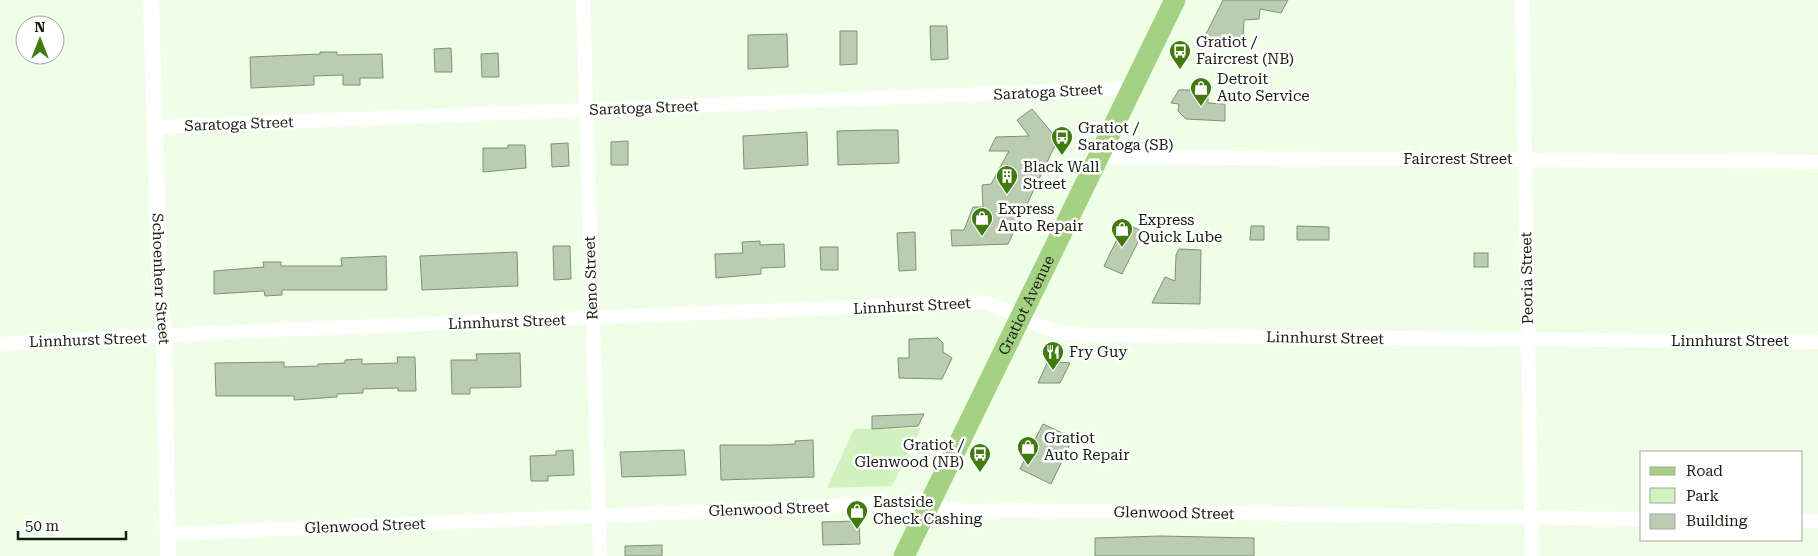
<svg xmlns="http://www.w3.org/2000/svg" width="1818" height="556" font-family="'Roboto Serif',serif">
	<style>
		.green { fill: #d0f2be }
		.building { fill: #bbcdb1; stroke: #7e8f75 }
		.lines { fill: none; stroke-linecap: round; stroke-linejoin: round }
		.minor { stroke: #fff; stroke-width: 14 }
		.tertiary { stroke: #fff; stroke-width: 16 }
		.primary { stroke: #a4d182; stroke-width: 21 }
		.labels { text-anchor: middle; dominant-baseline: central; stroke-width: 5; stroke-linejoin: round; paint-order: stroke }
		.poi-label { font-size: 15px; fill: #171d13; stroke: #fff; text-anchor: start }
		.street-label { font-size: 15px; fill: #171d13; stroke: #fff }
	</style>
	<rect width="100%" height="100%" fill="#efffe7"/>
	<path class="green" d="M921,428L892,486L827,488L854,429Z"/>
	<g class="building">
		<path d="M1223,0H1288L1281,13L1260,9L1259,19L1244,20L1243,38H1204Z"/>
		<path d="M930,26H947L948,59L931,60Z"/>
		<path d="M840,31H857V64L840,65Z"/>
		<path d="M787,34L788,67L748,69V35Z"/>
		<path d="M451,48L452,72H435L434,49Z"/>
		<path d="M320,52H337V55L382,54L383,78H360V85H343V75L314,76V85L251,88L250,57L320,54Z"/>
		<path d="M498,53L499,77H482L481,54Z"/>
		<path d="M1179,90H1208V103L1225,104V121L1186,119L1178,111L1179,104L1171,103Z"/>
		<path d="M1032,109L1054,135H1060L1008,244L952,246L951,230H964L973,207H983L982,185L991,184L1009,151H989L996,137L1029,136L1017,120Z"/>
		<path d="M876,130H898L899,163L838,165L837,131Z"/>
		<path d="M807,132L808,165L744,169L743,136Z"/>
		<path d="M628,141V165H611V142Z"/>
		<path d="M568,143L569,166L552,167L551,144Z"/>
		<path d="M508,145H525L526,168L483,172V148H508Z"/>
		<path d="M1125,223L1143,232L1122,274L1104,266Z"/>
		<path d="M1251,226H1264V240H1250Z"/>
		<path d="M1297,226L1329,227V240H1297Z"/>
		<path d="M915,232L916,270L899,271L897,233Z"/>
		<path d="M760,241V245L784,244L785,267L761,268V274L716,278L715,254L743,253L742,242Z"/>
		<path d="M553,246H570L571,279L554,280Z"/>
		<path d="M820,247H838V270H821Z"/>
		<path d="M1179,249L1201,250L1200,304L1152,303L1165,277L1175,281L1176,255Z"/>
		<path d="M517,252L518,286L422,290L420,256Z"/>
		<rect x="1474" y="253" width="14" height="14"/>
		<path d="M386,256L387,290H282V295L265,296L264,291L214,294V271L264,267L263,262H281V266H342L341,258Z"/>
		<path d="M938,338L943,343V352L952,358L942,379L899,378L898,358H909V339Z"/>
		<path d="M520,353L521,387L470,388V394H452L451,360H477L476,354Z"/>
		<path d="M397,357H415L416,391H398V388L363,389V393L337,394V397L294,400V396H216L215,363L284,362V367L318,366V364L345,363V360L362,359V364L398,363Z"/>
		<path d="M1048,361L1070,363L1060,383H1038Z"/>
		<path d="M924,414L918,426L872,429V416Z"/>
		<path d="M1043,424L1073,438L1051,484L1020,469Z"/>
		<path d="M813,440L814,477L721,480L720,445H772L795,444V441Z"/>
		<path d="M573,450L574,475L548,476V481H531L530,456L556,455V451Z"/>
		<path d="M684,450L686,475L622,477L620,452Z"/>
		<path d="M859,521L860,544L823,545L822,522Z"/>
		<path d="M1160,536L1254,538V556H1095V538Z"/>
		<path d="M662,545V556H625V546Z"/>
	</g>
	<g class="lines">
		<g class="minor">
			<path d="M583,0L600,556"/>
			<path d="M1522,0L1532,556"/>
			<path d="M155,127L1132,88"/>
			<path d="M1099,157L1818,162"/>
			<path d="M0,344L275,330L985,302L1058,333L1092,335L1818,342"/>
			<path d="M1802,521H1818"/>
			<path d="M167,534L884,504L972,511L1008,510L1642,519"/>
		</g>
		<path class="tertiary" id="s1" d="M151,0L160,298L164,337L168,556"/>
		<path class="primary" id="s2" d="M904,556L1175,0"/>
	</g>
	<defs>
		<g id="bus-pin" transform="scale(1.125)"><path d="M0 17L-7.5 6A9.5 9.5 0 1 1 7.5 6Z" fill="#417a11" stroke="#fff"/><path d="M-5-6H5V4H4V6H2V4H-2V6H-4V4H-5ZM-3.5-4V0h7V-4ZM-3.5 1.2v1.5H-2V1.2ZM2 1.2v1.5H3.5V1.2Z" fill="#fff"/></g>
		<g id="shop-pin" transform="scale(1.125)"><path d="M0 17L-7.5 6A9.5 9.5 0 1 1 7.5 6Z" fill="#417a11" stroke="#fff"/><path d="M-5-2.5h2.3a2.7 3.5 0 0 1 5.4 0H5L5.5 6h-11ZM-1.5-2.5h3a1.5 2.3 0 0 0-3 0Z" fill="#fff"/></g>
		<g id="building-pin" transform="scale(1.125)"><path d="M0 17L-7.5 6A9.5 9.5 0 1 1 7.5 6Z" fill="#417a11" stroke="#fff"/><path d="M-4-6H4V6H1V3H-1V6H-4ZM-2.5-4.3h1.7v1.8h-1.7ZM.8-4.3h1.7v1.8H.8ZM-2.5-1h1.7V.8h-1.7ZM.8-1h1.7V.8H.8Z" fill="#fff"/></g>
		<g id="restaurant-pin" transform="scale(1.125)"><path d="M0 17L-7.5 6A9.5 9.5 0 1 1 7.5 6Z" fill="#417a11" stroke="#fff"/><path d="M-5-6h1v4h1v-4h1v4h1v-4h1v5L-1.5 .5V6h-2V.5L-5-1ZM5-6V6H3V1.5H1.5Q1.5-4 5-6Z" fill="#fff"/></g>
	</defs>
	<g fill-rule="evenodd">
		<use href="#bus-pin" x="1180" y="51"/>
		<use href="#shop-pin" x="1201" y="88"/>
		<use href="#bus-pin" x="1062" y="137"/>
		<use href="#building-pin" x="1007" y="176"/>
		<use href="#shop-pin" x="982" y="218"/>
		<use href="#shop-pin" x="1122" y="229"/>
		<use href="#restaurant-pin" x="1053" y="352"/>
		<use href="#shop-pin" x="1028" y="447"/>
		<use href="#bus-pin" x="980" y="454"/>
		<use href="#shop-pin" x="857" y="511"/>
	</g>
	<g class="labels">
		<g class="poi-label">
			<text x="1196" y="42">Gratiot /<tspan x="1196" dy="17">Faircrest (NB)</tspan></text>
			<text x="1217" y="79">Detroit<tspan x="1217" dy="17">Auto Service</tspan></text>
			<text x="1078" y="128">Gratiot /<tspan x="1078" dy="17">Saratoga (SB)</tspan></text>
			<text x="1023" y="167">Black Wall<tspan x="1023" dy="17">Street</tspan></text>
			<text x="998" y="209">Express<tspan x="998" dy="17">Auto Repair</tspan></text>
			<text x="1138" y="220">Express<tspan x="1138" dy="17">Quick Lube</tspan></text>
			<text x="1069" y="352">Fry Guy</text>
			<text x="1044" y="438">Gratiot<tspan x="1044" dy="17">Auto Repair</tspan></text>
			<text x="964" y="445" text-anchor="end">Gratiot /<tspan x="964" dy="17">Glenwood (NB)</tspan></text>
			<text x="873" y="502">Eastside<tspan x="873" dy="17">Check Cashing</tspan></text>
		</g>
		<g class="street-label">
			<text transform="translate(1048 92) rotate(-3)">Saratoga Street</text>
			<text transform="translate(644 108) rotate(-2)">Saratoga Street</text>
			<text transform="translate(239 124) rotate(-2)">Saratoga Street</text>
			<text x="1458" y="159">Faircrest Street</text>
			<text stroke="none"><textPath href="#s1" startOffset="279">Schoenherr Street</textPath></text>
			<text transform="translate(591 278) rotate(-92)">Reno Street</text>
			<text transform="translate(1527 278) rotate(-91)">Peoria Street</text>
			<text stroke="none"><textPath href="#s2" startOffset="279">Gratiot Avenue</textPath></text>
			<text transform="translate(912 306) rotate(-3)">Linnhurst Street</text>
			<text transform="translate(507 322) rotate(-2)">Linnhurst Street</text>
			<text transform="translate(1325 338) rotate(1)">Linnhurst Street</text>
			<text transform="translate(88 340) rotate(-2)">Linnhurst Street</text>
			<text x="1730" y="341">Linnhurst Street</text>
			<text transform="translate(769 509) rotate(-2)">Glenwood Street</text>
			<text transform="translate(1174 513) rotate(1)">Glenwood Street</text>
			<text transform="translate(365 526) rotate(-2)">Glenwood Street</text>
		</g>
	</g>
	<rect x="1640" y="451" width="162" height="90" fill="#ffffff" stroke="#a2a5a1"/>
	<rect x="1650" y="467" width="25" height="8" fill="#a4d182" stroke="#a2a5a1"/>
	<text x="1686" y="476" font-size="15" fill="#171d13">Road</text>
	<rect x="1650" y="488" width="25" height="15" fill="#d0f2be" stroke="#a2a5a1"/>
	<text x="1686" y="501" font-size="15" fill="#171d13">Park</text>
	<rect x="1650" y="514" width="25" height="15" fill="#bbcdb1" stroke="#a2a5a1"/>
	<text x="1686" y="526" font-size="15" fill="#171d13">Building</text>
	<g transform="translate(40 40)"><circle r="24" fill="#ffffff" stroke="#a2a5a1"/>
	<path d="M0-4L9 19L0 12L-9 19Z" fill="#417a11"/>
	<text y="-8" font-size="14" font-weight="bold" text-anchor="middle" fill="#171d13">N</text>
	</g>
	<path d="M18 531v8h108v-8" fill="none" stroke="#171d13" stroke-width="2.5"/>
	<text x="25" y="531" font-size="15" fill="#171d13" stroke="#ffffff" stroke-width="4" paint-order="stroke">50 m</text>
</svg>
